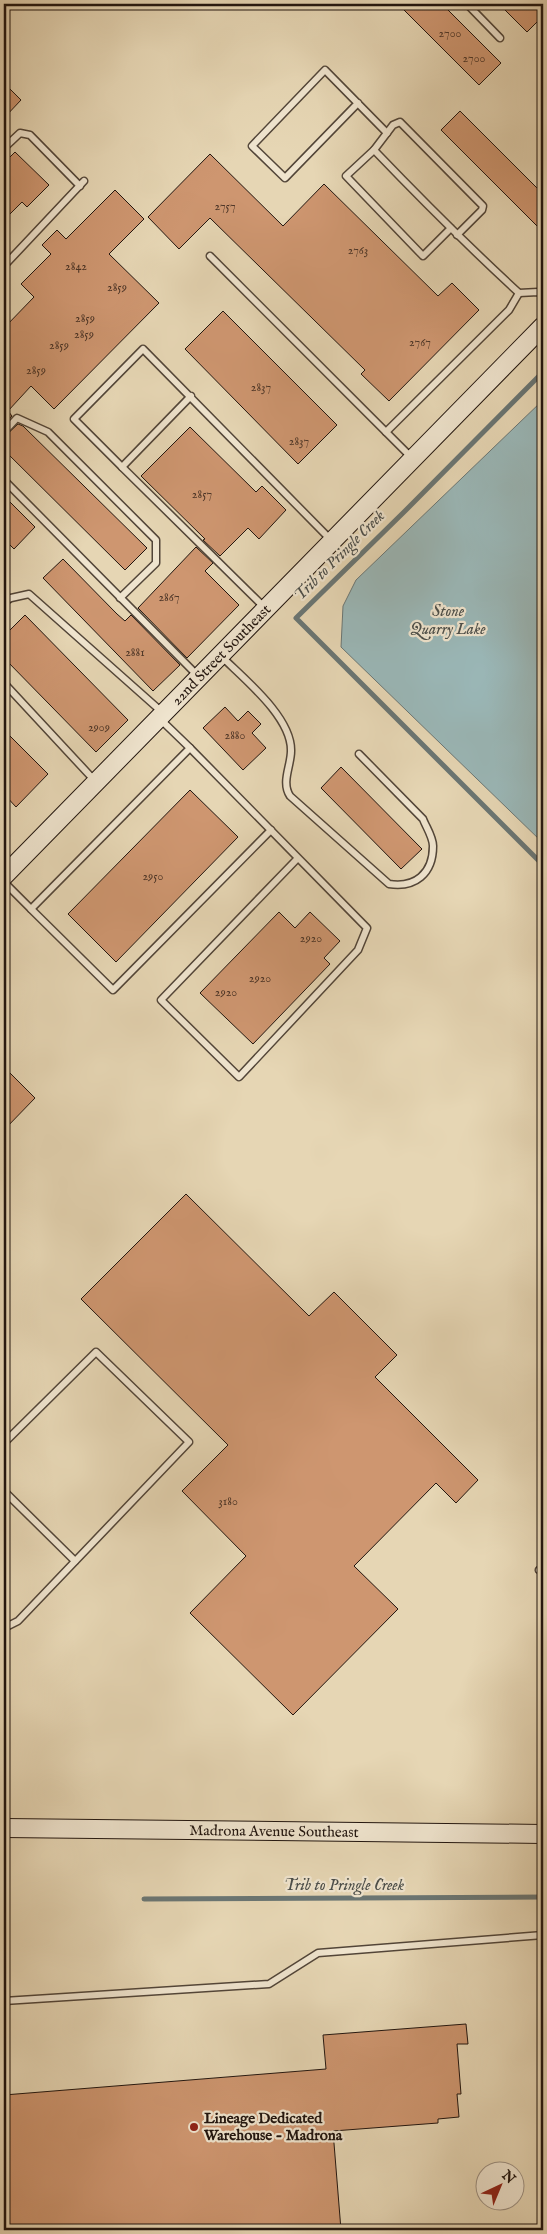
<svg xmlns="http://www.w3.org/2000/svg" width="547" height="2234" font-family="'IM FELL English',serif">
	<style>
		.water { fill: #9ab7b7; stroke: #6a7674 }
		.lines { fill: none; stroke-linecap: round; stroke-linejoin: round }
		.stream { stroke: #6a7674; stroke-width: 5 }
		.building { fill: #ce9670; stroke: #21150f }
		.lane-casing { stroke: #524538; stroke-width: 9 }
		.secondary-casing { stroke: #21150f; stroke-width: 20 }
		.lane { stroke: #efe4ce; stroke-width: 6 }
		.secondary { stroke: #efe4ce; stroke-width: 18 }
		.poi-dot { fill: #8f2418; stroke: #efe4ce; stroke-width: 2 }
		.labels { text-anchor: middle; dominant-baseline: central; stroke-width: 4.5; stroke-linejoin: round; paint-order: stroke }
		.number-label { font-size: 12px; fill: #4c3527 }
		.street-label { font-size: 15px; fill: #21150f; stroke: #efe4ce }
		.poi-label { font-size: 15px; font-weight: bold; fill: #21150f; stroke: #efe4ce; text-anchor: start }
		.water-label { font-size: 16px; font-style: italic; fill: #4b4e4a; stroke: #efe4ce }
	</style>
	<rect width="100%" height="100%" fill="#e6d6b4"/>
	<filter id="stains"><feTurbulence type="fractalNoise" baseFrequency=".004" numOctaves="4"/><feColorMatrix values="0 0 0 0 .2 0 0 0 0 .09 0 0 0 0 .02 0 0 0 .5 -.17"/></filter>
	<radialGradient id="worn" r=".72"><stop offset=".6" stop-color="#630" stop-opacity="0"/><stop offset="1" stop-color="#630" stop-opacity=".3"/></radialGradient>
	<path class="water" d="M543,400V843L341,647L343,606L356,580Z"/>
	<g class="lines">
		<g class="stream">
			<path d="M543,372L405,511L296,618L543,865"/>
			<path d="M144,1899L543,1897"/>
			<path d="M537,2230L543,2223"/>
		</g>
	</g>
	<g class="building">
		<path d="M398,4H442L501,63L479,85Z"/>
		<path d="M499,4H543V16L527,32Z"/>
		<path d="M4,83L21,100L4,118Z"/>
		<path d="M460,111L543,194V232L441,130Z"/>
		<path d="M15,152L49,185L27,207L22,202L4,220V163Z"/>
		<path d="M210,154L283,226L324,184L438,296L452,283L479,310L389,401L361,374L365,370L210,218L179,249L148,217Z"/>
		<path d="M115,190L144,219L109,254L159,303L54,409L31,386L8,411L12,416L4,425V328L34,297L21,284L51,254L42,245L57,230L66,239Z"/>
		<path d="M223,311L337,425L298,464L185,349Z"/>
		<path d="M18,424L23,426L147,548L125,570L4,450V437Z"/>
		<path d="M190,427L256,492L262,486L286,510L259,539L248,528L220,556L203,540L205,539L141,476Z"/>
		<path d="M4,496L35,527L14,549L4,539Z"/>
		<path d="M196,547L213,563L205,571L239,605L187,658L138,608Z"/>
		<path d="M63,559L117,614L125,621L131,615L180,665L153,691L43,578Z"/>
		<path d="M25,615L128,720L96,752L4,658V636Z"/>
		<path d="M225,707L238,721L248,711L261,724L252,733L266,748L243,770L203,728Z"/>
		<path d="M4,730L48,774L16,807L4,794Z"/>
		<path d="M341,767L422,849L401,869L321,788Z"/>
		<path d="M190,790L238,837L116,962L68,914Z"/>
		<path d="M279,912L295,928L310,912L340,941L324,958L330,964L253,1044L200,993Z"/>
		<path d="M4,1067L35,1098L4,1130Z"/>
		<path d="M186,1194L309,1316L334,1292L397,1355L375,1377L478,1480L456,1503L436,1483L354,1566L398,1609L293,1715L190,1613L246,1556L182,1491L228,1445L81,1299Z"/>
		<path d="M466,2024L468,2044H457L461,2094H457L459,2117L438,2119V2123L333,2131L341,2230H4V2095L326,2069L323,2035Z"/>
	</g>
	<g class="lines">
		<g class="lane-casing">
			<g id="lane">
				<path d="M467,4L500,38"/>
				<path d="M358,103L285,178L252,146L325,70L387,133"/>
				<path d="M4,148L20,133L30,135L80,186"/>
				<path d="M374,150L393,125L400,122L483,206L482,210L457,235"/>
				<path d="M451,228L423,256L346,176L374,150C421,199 469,247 519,293L538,292L543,294"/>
				<path d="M210,256L412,458"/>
				<path d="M4,266L84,181"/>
				<path d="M191,396L122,467L74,419L143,349L331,540"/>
				<path d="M4,432L17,418L48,432L156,540V563L120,598"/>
				<path d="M386,432L509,310L519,293"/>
				<path d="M122,467L265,608"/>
				<path d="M4,480L198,676"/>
				<path d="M4,602L11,598L29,594L162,712"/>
				<path d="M221,656C243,678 292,717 291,751C291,766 281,782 290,796L389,884C415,888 433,874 433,846C433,837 426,827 423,819L359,754"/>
				<path d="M4,683L95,781"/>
				<path d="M190,748L367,928L358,950L239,1077L161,1000L298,858"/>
				<path d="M4,882L31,909L190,748L160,719"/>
				<path d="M31,909L113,990L271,830"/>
				<path d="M4,1443L96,1352L189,1442L18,1621L4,1628"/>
				<path d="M4,1491L75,1561"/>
				<path d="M539,1570L543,1573"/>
				<path d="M4,2001L269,1984L318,1953L543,1935"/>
			</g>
		</g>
		<g class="secondary-casing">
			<g id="secondary">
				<path id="s1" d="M4,876L543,326"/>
				<path id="s2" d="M4,1828L543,1834"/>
			</g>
		</g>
		<use href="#lane" class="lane"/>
		<use href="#secondary" class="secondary"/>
	</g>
	<circle class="poi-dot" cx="194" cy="2127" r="5"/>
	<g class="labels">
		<g class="number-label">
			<text x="450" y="33">2700</text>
			<text x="474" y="58">2700</text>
			<text x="225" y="206">2757</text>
			<text x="358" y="250">2763</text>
			<text x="76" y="266">2842</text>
			<text x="117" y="287">2859</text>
			<text x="85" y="318">2859</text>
			<text x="84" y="334">2859</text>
			<text x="420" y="342">2767</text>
			<text x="59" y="345">2859</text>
			<text x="36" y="370">2859</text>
			<text x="261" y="387">2837</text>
			<text x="299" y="441">2837</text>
			<text x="202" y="494">2857</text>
			<text x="169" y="597">2867</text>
			<text x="135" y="652">2881</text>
			<text x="99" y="727">2909</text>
			<text x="235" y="735">2880</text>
			<text x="153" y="876">2950</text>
			<text x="311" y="938">2920</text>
			<text x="260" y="978">2920</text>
			<text x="226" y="992">2920</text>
			<text x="228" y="1501">3180</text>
		</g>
		<g class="street-label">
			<text stroke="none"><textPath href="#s1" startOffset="310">22nd Street Southeast</textPath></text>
			<text stroke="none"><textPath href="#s2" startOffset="270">Madrona Avenue Southeast</textPath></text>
		</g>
		<g class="poi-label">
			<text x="204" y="2118">Lineage Dedicated<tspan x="204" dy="17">Warehouse - Madrona</tspan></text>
		</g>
		<g class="water-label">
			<text transform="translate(340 556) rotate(-45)">Trib to Pringle Creek</text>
			<text x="448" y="612">Stone<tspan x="448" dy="18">Quarry Lake</tspan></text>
			<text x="344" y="1886">Trib to Pringle Creek</text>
		</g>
	</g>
	<rect width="547" height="2234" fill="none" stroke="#e6d6b4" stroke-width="20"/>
	<rect x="5" y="5" width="537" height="2224" fill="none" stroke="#21150f" stroke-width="2.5"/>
	<rect x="10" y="10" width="527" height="2214" fill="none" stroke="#21150f"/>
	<g transform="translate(500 2186) rotate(44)"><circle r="24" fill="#efe4ce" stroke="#9d9182"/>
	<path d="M0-4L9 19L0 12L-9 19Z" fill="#8f2418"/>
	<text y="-8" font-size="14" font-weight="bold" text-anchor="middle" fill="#21150f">N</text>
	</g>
	<rect width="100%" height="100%" filter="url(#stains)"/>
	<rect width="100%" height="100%" fill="url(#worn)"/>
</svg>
